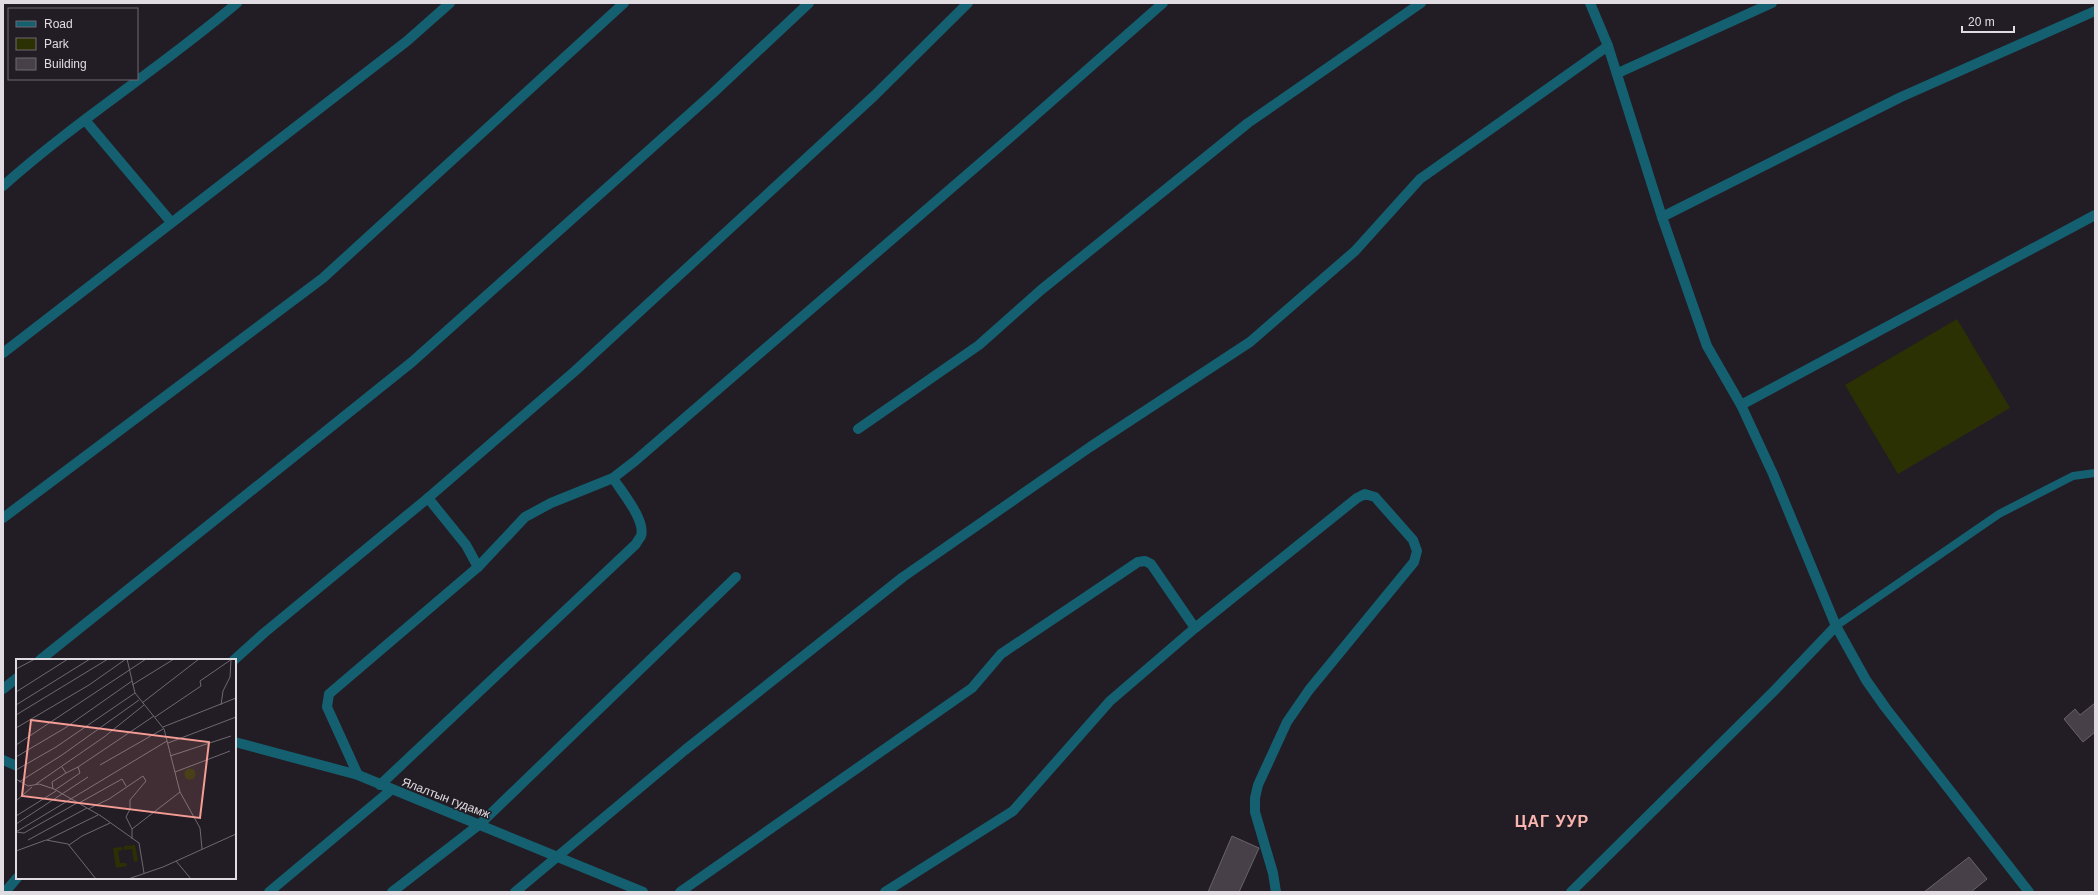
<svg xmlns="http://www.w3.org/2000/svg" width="2098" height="895" font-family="Helvetica,sans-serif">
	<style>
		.green { fill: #2c3103 }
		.building { fill: #474049; stroke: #69626b }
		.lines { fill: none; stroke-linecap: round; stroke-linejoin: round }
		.service { stroke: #146070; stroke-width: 8 }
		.minor { stroke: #146070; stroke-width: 10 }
		.tertiary { stroke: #146070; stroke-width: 10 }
		.labels { text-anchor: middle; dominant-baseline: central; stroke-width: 3; stroke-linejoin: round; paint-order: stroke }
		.street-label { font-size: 12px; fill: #e0dce1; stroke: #221c24 }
		.district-label { font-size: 16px; font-weight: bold; letter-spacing: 1px; fill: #f9b5af; stroke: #221c24 }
		.inset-road { fill: none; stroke: #6e6970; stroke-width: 1 }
		.view { fill: #f59c95; fill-opacity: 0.15; stroke: #f59c95; stroke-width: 2 }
		.inset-edge { fill: none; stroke: #e0dce1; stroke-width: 2 }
	</style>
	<rect width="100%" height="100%" fill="#221c24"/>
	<path class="green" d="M1957,319L2010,408L1898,474L1845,385Z"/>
	<g class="building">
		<path d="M2095,703V732L2083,742L2064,719L2075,709L2080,715Z"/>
		<path d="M1232,836L1259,848L1239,892H1208Z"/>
		<path d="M1969,857L1987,879L1971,892H1924Z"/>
	</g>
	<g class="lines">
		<path class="service" d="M1836,626L1999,514L2073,476L2095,473"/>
		<g class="minor">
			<path d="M1590,3L1608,46L1662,217L1707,346L1741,405L1773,474L1836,626L1866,680L1885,707L2029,892"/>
			<path d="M1618,73L1772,3"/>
			<path d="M85,120L171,222"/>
			<path d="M3,186C77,120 162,67 237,3"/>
			<path d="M1662,217L1901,97L2095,11"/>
			<path d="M3,353L407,41L450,3"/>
			<path d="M1741,405L2095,215"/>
			<path d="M858,429L979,345L1041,290L1248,123L1421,3"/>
			<path d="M428,498L466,545L478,567L525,517L551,503L613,478L635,461L1021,128L1163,3"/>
			<path d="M3,518L323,278L624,3"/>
			<path d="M40,660L412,362L713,93L809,3"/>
			<path d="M234,660L264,633L428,498L575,371L874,96L968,3"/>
			<path d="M3,689L17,678"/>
			<path d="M358,775L327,707L329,694L478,567"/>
			<path d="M380,785L636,544C637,541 640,538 641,536C646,520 621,491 613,478"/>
			<path d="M5,892L17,878"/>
			<path d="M269,892L391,790"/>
			<path d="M392,892L480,824L736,577"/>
			<path d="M515,892L685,750L903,577L1090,447L1250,342L1355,251L1420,179L1608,46"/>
			<path d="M680,892L972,688L1001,654L1138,562L1145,561L1151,564L1195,628"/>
			<path d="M885,892L1013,811L1110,701L1195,628L1357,498L1365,494L1375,497L1413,540L1417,551L1414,562L1309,690L1287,722L1258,785L1255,798V812L1273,873L1276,892"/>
			<path d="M1571,892L1774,691L1836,626"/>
		</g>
		<g class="tertiary">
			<path d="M235,742L358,775L643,892"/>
			<path d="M3,760L17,766"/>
		</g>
	</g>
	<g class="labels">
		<g class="street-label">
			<text transform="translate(446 798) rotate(21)">Ялалтын гудамж</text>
		</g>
		<g class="district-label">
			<text x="1552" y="821">ЦАГ УУР</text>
		</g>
	</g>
	<g transform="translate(16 659)">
		<rect width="220" height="220" fill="#221c24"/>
		<path d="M168.5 115a5.5 5.5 0 1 1 11 0a5.5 5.5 0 1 1-11 0ZM119,186L122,202L118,203L116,190L108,191V187ZM106,188L107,191L102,192L104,204H110L111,207L100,209L97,189Z" fill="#2c3103"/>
		<path class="inset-road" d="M111,0L119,34L148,70L164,133L184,169L186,190M0,10L19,0M116,26L158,0M0,33L52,0M126,44L183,0M0,46L74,0M205,46L207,32L214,18L215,1M0,56L92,0M139,58L185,27L184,22L216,0M147,68L220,39M0,69L73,26L110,0M152,84L220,58M0,86L130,0M154,97L215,77M0,98L49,69L116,22M84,106L147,70M46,108L50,114L62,108L138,57M0,111L40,88L119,34M159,113L214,92M0,120L12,127L23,125L38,130L85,157L123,184L128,214M3,123L46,96L123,41M20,125L88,78L128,46M37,130L36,123L50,114M39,131L64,114L62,108M0,142L16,128M63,144L106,120L110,127M72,150L93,140L127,117L130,122L114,141V150L110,158L116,170M0,157L40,132M0,165L72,118M0,173L151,82M0,173L8,174L61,144M116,180V170L164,133M12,181L71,149M31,181L82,156M53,186L66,177L94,164M0,192L30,181L52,185L80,220M160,202L175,220M112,220L147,208L220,175"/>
		<path class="view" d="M15,61L193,83L184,159L6,137Z"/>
		<rect width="220" height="220" class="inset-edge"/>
	</g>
	<rect width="2098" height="895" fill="none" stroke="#e0dce1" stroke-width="8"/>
	<rect x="8" y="8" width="130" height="72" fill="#221c24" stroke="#6e6970"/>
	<rect x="16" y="21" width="20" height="6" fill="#146070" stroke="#6e6970"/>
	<text x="44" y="28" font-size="12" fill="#e0dce1">Road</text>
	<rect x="16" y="38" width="20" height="12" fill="#2c3103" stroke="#6e6970"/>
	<text x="44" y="48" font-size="12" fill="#e0dce1">Park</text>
	<rect x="16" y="58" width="20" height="12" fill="#474049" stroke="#6e6970"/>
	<text x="44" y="68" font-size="12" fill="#e0dce1">Building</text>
	<path d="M1962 26v6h52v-6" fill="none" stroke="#e0dce1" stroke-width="2"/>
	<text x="1968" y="26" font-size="12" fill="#e0dce1" stroke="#221c24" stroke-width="3" paint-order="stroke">20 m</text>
</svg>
